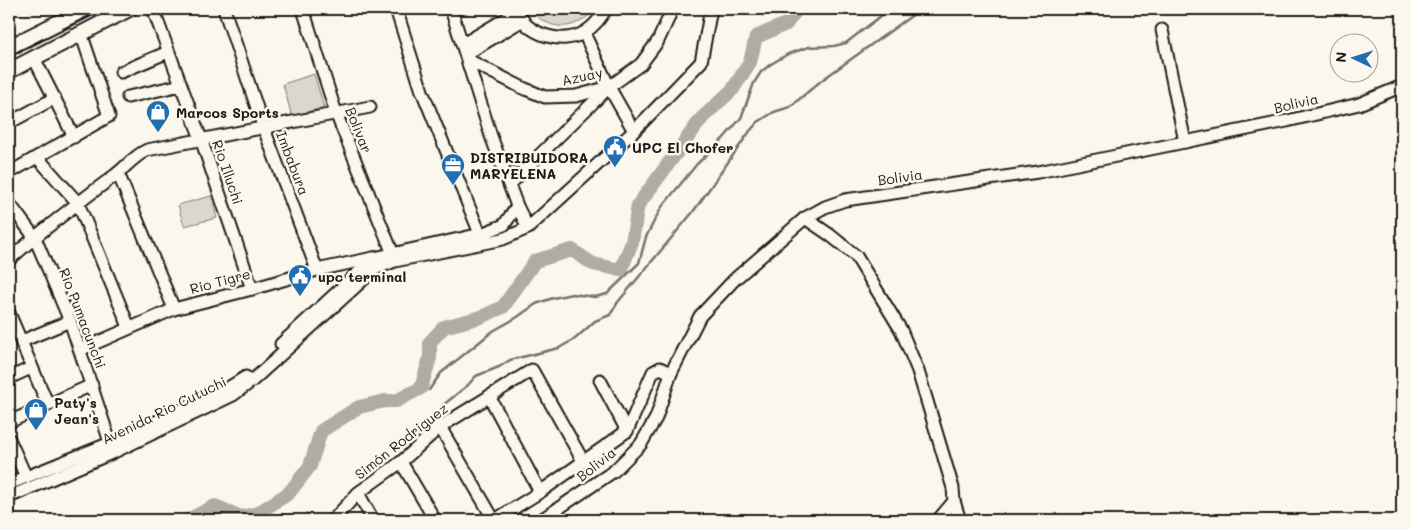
<svg xmlns="http://www.w3.org/2000/svg" width="1411" height="529" font-family="Mali,sans-serif">
	<style>
		.green { fill: #dad7ce; stroke: #7b7a75 }
		.lines { fill: none; stroke-linecap: round; stroke-linejoin: round }
		.stream { stroke: #74726e; stroke-width: 2.5 }
		.river { stroke: #afaca5; stroke-width: 14 }
		.minor-casing { stroke: #1c1c1c; stroke-width: 15 }
		.major-casing { stroke: #1c1c1c; stroke-width: 18 }
		.minor { stroke: #fbf7ec; stroke-width: 11 }
		.major { stroke: #fbf7ec; stroke-width: 14 }
		.rail { stroke: #1c1c1c; stroke-width: 2.5 }
		.labels { text-anchor: middle; dominant-baseline: central; stroke-width: 5; stroke-linejoin: round; paint-order: stroke }
		.street-label { font-size: 14px; fill: #1c1c1c; stroke: #fbf7ec }
		.poi-label { font-size: 14px; font-weight: bold; fill: #1c1c1c; stroke: #fbf7ec; text-anchor: start }
	</style>
	<rect width="100%" height="100%" fill="#fbf7ec"/>
	<filter id="ink" filterUnits="userSpaceOnUse"><feTurbulence type="fractalNoise" baseFrequency=".02" numOctaves="2"/><feDisplacementMap in="SourceGraphic" scale="10" xChannelSelector="R" yChannelSelector="G"/><feConvolveMatrix kernelMatrix="1 2 1 2 8 2 1 2 1" color-interpolation-filters="sRGB"/></filter>
	<g filter="url(#ink)">
		<g class="green">
			<path d="M528,9H596C573,32 552,32 528,9Z"/>
			<path d="M314,74L324,107L292,117L283,84Z"/>
			<path d="M211,196L217,218L184,226L178,205Z"/>
		</g>
		<g class="lines">
			<g class="stream">
				<path d="M429,390L441,373L493,331L516,318L536,304L553,298L572,294L595,297L607,294L639,263L646,237L661,208L697,164L723,139L741,118L754,83L761,72L771,64L788,54L809,47L834,46L846,43L890,9"/>
				<path d="M442,406L468,385L476,376L499,367L510,360L559,348L575,339L595,321L610,315L618,302L693,212L750,131L758,122L774,112L790,107L822,80L921,9"/>
			</g>
			<path class="river" d="M188,520L215,506L241,517L258,513L289,493L310,466L321,431L359,407L385,401H396L421,388L430,358V342L444,327L481,317L503,307L535,261L572,250L593,264L621,270L632,242L638,205L702,118L733,89L750,62L756,37L786,24L797,9"/>
			<g class="minor-casing">
				<g id="minor">
					<path d="M153,9L201,139L252,289"/>
					<path d="M224,9L263,126L317,270"/>
					<path d="M303,9L336,113L395,259"/>
					<path d="M396,9L422,91L483,241"/>
					<path d="M451,9L491,136L517,206L528,228"/>
					<path d="M516,9C525,35 563,46 585,32C595,26 600,18 606,9"/>
					<path d="M1162,30L1185,142"/>
					<path d="M584,33L609,87L634,131"/>
					<path d="M463,44L517,12"/>
					<path d="M466,54L523,20"/>
					<path d="M34,58L74,137"/>
					<path d="M468,60L523,88L545,97L576,96L609,87L641,64L658,41L669,17L670,9"/>
					<path d="M121,72L168,52"/>
					<path d="M128,97L181,85"/>
					<path d="M9,123L55,98"/>
					<path d="M37,157L78,203L129,327"/>
					<path d="M500,159L532,163"/>
					<path d="M9,173L109,116L81,33"/>
					<path d="M118,173L174,309"/>
					<path d="M509,185L608,88"/>
					<path d="M9,203L35,238L70,321L112,448"/>
					<path d="M805,218L830,235L856,256L901,330L918,371L953,488L954,501L938,520"/>
					<path d="M9,260C42,230 78,203 114,176C126,167 134,156 147,150L370,107"/>
					<path d="M9,313L48,405"/>
					<path d="M22,341L70,321"/>
					<path d="M281,344L374,258L481,234L504,225L517,206"/>
					<path d="M80,350L174,309L252,289L317,270L373,258"/>
					<path d="M9,378L31,368"/>
					<path d="M600,380L627,431"/>
					<path d="M489,396L540,492"/>
					<path d="M9,422L92,385"/>
					<path d="M440,427L494,520"/>
					<path d="M9,439L26,477"/>
					<path d="M401,462L435,520"/>
					<path d="M9,484L110,443L225,390L246,377"/>
					<path d="M358,493L373,520"/>
					<path d="M9,497L114,452L233,395L252,381L375,269L395,261L503,239L528,228L634,131L701,62L711,9"/>
					<path d="M954,501L958,514V520"/>
					<path d="M333,520L358,493L401,462L440,427L532,370L583,461"/>
					<path d="M495,520L540,492L627,431L653,372L660,368L671,373"/>
					<path d="M541,520L614,471L641,444L656,418L671,373L700,316L735,279L805,218L825,207L845,200L1038,172L1287,121L1359,104L1402,86"/>
				</g>
			</g>
			<g class="major-casing">
				<g id="major">
					<path d="M9,47L85,9"/>
					<path d="M9,71L129,9"/>
				</g>
			</g>
			<use href="#minor" class="minor"/>
			<use href="#major" class="major"/>
			<path class="rail" d="M9,57L105,9"/>
		</g>
	</g>
	<defs>
		<g id="shop-pin" transform="scale(1.25)"><path d="M0 17L-7.5 6A9.5 9.5 0 1 1 7.5 6Z" fill="#1f6fb2" stroke="#fbf7ec"/><path d="M-5-2.5h2.3a2.7 3.5 0 0 1 5.4 0H5L5.5 6h-11ZM-1.5-2.5h3a1.5 2.3 0 0 0-3 0Z" fill="#fff"/></g>
		<g id="civic-pin" transform="scale(1.25)"><path d="M0 17L-7.5 6A9.5 9.5 0 1 1 7.5 6Z" fill="#1f6fb2" stroke="#fbf7ec"/><path d="M-.6-6.5H3V-4.5H.6V-3L4-1V1h2V6H-6V1h2V-1L-.6-3ZM-1.2 2.5V6h2.4V2.5Z" fill="#fff"/></g>
		<g id="office-pin" transform="scale(1.25)"><path d="M0 17L-7.5 6A9.5 9.5 0 1 1 7.5 6Z" fill="#1f6fb2" stroke="#fbf7ec"/><path d="M-6-3h4V-5.5h4V-3h4V5H-6ZM-1-4.5V-3h2v-1.5ZM-6 0V1H6V0Z" fill="#fff"/></g>
	</defs>
	<g fill-rule="evenodd">
		<use href="#shop-pin" x="158" y="112"/>
		<use href="#civic-pin" x="615" y="147"/>
		<use href="#office-pin" x="453" y="165"/>
		<use href="#civic-pin" x="300" y="276"/>
		<use href="#shop-pin" x="36" y="410"/>
	</g>
	<g class="labels">
		<g class="street-label">
			<text transform="translate(582 76) rotate(-12)">Azuay</text>
			<text transform="translate(1296 103) rotate(-13)">Bolivia</text>
			<text transform="translate(359 130) rotate(68)">Bolivar</text>
			<text transform="translate(293 163) rotate(69)">Imbabura</text>
			<text transform="translate(228 172) rotate(71)">Rio Illuchi</text>
			<text transform="translate(900 177) rotate(-8)">Bolivia</text>
			<text transform="translate(220 281) rotate(-15)">Rio Tigre</text>
			<text transform="translate(83 318) rotate(69)">Rio Pumacunchi</text>
			<text transform="translate(164 410) rotate(-26)">Avenida Rio Cutuchi</text>
			<text transform="translate(401 441) rotate(-38)">Simón Rodriguez</text>
			<text transform="translate(596 464) rotate(-38)">Bolivia</text>
		</g>
		<g class="poi-label">
			<text x="176" y="112">Marcos Sports</text>
			<text x="632" y="147">UPC El Chofer</text>
			<text x="470" y="157">DISTRIBUIDORA<tspan x="470" dy="16">MARYELENA</tspan></text>
			<text x="318" y="276">upc terminal</text>
			<text x="54" y="402">Paty's<tspan x="54" dy="16">Jean's</tspan></text>
		</g>
	</g>
	<rect width="1411" height="529" fill="none" stroke="#fbf7ec" stroke-width="30"/>
	<rect x="15" y="15" width="1381" height="499" fill="none" stroke="#1c1c1c" stroke-width="2" filter="url(#ink)"/>
	<g transform="translate(1354 58) rotate(274)"><circle r="24" fill="#fbf7ec" stroke="#a29f99"/>
	<path d="M0-4L9 19L0 12L-9 19Z" fill="#1f6fb2"/>
	<text y="-8" font-size="14" font-weight="bold" text-anchor="middle" fill="#1c1c1c">N</text>
	</g>
</svg>
